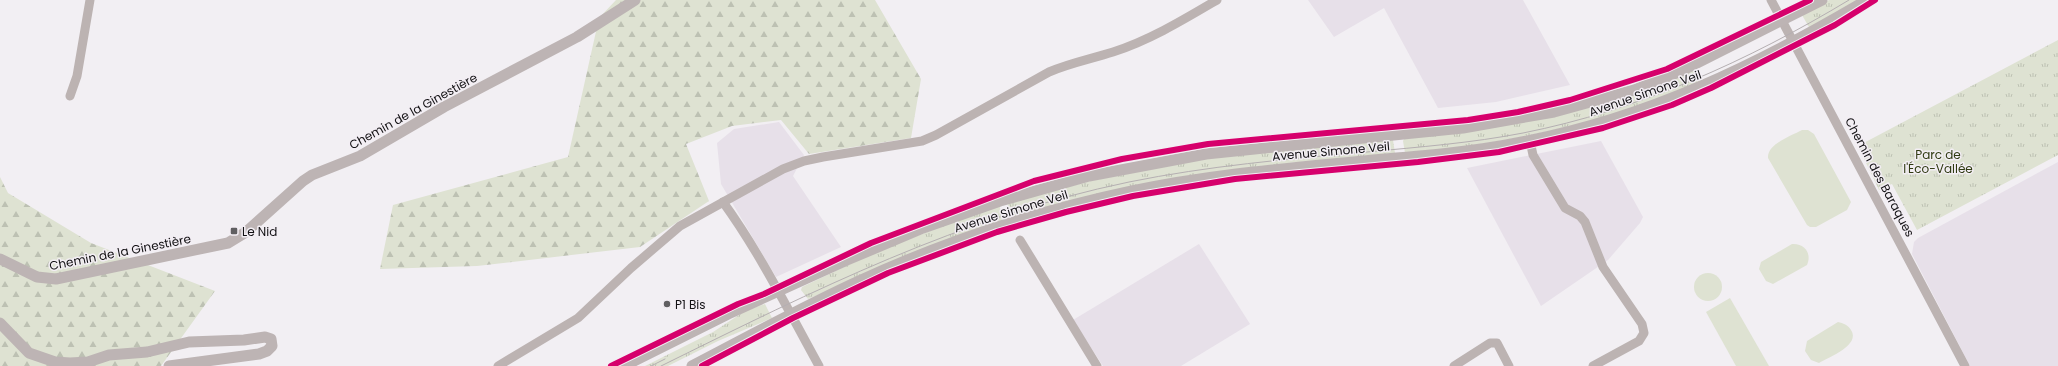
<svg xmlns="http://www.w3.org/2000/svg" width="2058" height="366" font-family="Poppins,sans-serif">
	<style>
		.built { fill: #e7e0e9 }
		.grass { fill: url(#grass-tufts) }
		.forest { fill: url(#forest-firs) }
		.pitch { fill: #dee2d2 }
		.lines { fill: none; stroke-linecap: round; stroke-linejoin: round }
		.minor { stroke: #bcb3b2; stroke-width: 9 }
		.major { stroke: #bdb4b4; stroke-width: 11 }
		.tram { stroke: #b5afb2; stroke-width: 1 }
		.cycleway-casing { stroke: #f3eef4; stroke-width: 8 }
		.cycleway { stroke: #d6006c; stroke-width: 6 }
		.poi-dot { fill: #605f61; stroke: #f3eef4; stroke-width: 1.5 }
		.labels { text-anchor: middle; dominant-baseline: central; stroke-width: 3; stroke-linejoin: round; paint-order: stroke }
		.street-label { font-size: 12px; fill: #121113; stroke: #f3eef4 }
		.park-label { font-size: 12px; fill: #2f3a11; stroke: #f3eef4 }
		.poi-label { font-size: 12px; fill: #121113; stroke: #f3eef4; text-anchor: start }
	</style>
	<defs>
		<pattern id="grass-tufts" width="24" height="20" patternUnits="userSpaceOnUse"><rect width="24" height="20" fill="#dee2d2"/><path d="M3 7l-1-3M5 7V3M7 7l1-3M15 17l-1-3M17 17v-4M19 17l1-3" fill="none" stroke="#bdc1b3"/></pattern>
		<pattern id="forest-firs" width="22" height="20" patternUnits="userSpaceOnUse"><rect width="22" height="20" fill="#dee2d2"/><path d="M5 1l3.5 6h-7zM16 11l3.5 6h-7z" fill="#bdc1b3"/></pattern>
	</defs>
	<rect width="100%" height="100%" fill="#f2eff3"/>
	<g class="built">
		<path d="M1308,0H1523L1570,85L1496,102L1438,108L1384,8L1334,37Z"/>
		<path d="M779,122L804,155L793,176L841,247L776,277L721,184L717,143L734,129Z"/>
		<path d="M1601,141L1643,217L1640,223L1608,260L1541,306L1467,168Z"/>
		<path d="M2058,162V366H1970L1912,254L1914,242L1918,238Z"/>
		<path d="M1199,244L1250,324L1181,366H1103L1073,320Z"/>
	</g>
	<g class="grass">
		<path d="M1829,0H1859L1810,29L1802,15Z"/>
		<path d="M2058,40V155L1917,230L1892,184L1879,190L1858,146Z"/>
		<path d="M1695,69L1702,81C1608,123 1507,144 1405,153L1403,141L1404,139L1464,132Z"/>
		<path d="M1393,140L1395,153L1289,163L1013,217L1008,205L1009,203L1090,181L1210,158Z"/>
		<path d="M997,206L1000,207L1002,221L808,299L801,290L802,287L882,249Z"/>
		<path d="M765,304L772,318L718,341L668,366H645L713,332L745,311Z"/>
	</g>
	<g class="forest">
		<path d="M616,0H875L921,79L911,138L809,154L781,120L732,126L686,144L709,201L640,247L477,266L380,269L393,205L568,157L599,18Z"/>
		<path d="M0,177L8,193L91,243L215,291L161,366H0Z"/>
	</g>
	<g class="pitch">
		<path d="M1802,130H1808L1814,134L1851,202L1847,210L1816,227H1810L1807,225L1768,158C1767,144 1791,136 1802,130Z"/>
		<path d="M1792,244C1805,243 1812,254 1807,265L1773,284L1766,281L1759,269L1761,262Z"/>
		<circle cx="1708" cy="287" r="14"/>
		<path d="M1730,298L1769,366H1736L1706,312Z"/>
		<path d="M1838,322C1843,323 1848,325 1851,330C1861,345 1829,357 1819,363L1811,360L1805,351L1807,341Z"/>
	</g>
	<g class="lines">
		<g class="minor">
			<path d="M1771,0L1965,366"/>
			<path d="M70,96L77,76L90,0"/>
			<path d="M1530,141L1533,155L1565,208L1580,216L1585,222L1603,267L1642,324L1644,333L1639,341L1593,366"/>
			<path d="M723,202C760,253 788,310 819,366"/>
			<path d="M1020,240L1097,366"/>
			<path d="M498,366L578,318L631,268L680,226L783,169L804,161L823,157L922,141L936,135L1049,72C1070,63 1091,59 1113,52C1150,40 1183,20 1217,0"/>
			<path d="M1454,366L1490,343H1497L1509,366"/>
		</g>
		<g class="major">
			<path d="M0,259L37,277L56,279L228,243L246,232L303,181L312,175L360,156L444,107L577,37L635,0"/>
			<path d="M0,323L29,353L55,362L70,363L88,362L109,355L147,352L189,342L244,340L265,337L271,339L272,346L267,351L259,354L169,366"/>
			<path d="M624,366L728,314L847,260L923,228L1000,201L1089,176L1206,154L1463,128L1554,112L1634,90L1679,72L1822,0"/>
			<path d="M692,366C748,337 802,307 859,281C946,241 1038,211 1132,191C1212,174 1292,168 1373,160C1423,156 1473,152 1522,142C1648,118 1757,65 1867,0"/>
		</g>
		<g class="tram">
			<path d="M651,366L665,359"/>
			<path d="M661,366C815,290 960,217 1129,182C1208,166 1287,159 1367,152C1419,147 1472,143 1523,133C1639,110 1748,61 1849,0"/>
		</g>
		<g class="cycleway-casing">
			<g id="cycleway">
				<path d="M611,366L738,304L764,294L871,243L1034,181L1122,159L1208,144L1468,120L1518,112L1570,100L1667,69L1810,0"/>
				<path d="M702,366L793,318L888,273L997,232L1066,212L1133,196L1235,179L1418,162L1499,152L1603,128L1672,105L1711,88L1835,25L1875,0"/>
			</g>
		</g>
		<use href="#cycleway" class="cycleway"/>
	</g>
	<g class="poi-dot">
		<rect x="230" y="227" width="8" height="8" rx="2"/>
		<circle cx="667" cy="304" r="4"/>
	</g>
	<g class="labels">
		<g class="street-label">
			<text transform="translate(1645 93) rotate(-19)">Avenue Simone Veil</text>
			<text transform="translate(413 111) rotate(-29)">Chemin de la Ginestière</text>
			<text transform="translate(1331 151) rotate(-5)">Avenue Simone Veil</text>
			<text transform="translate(1880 177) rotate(62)">Chemin des Baraques</text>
			<text transform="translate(1011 211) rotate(-17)">Avenue Simone Veil</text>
			<text transform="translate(120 252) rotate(-11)">Chemin de la Ginestière</text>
		</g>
		<g class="park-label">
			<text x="1938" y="154">Parc de<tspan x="1938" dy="14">l'Éco-Vallée</tspan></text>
		</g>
		<g class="poi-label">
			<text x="242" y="231">Le Nid</text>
			<text x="675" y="304">P1 Bis</text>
		</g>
	</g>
</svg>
